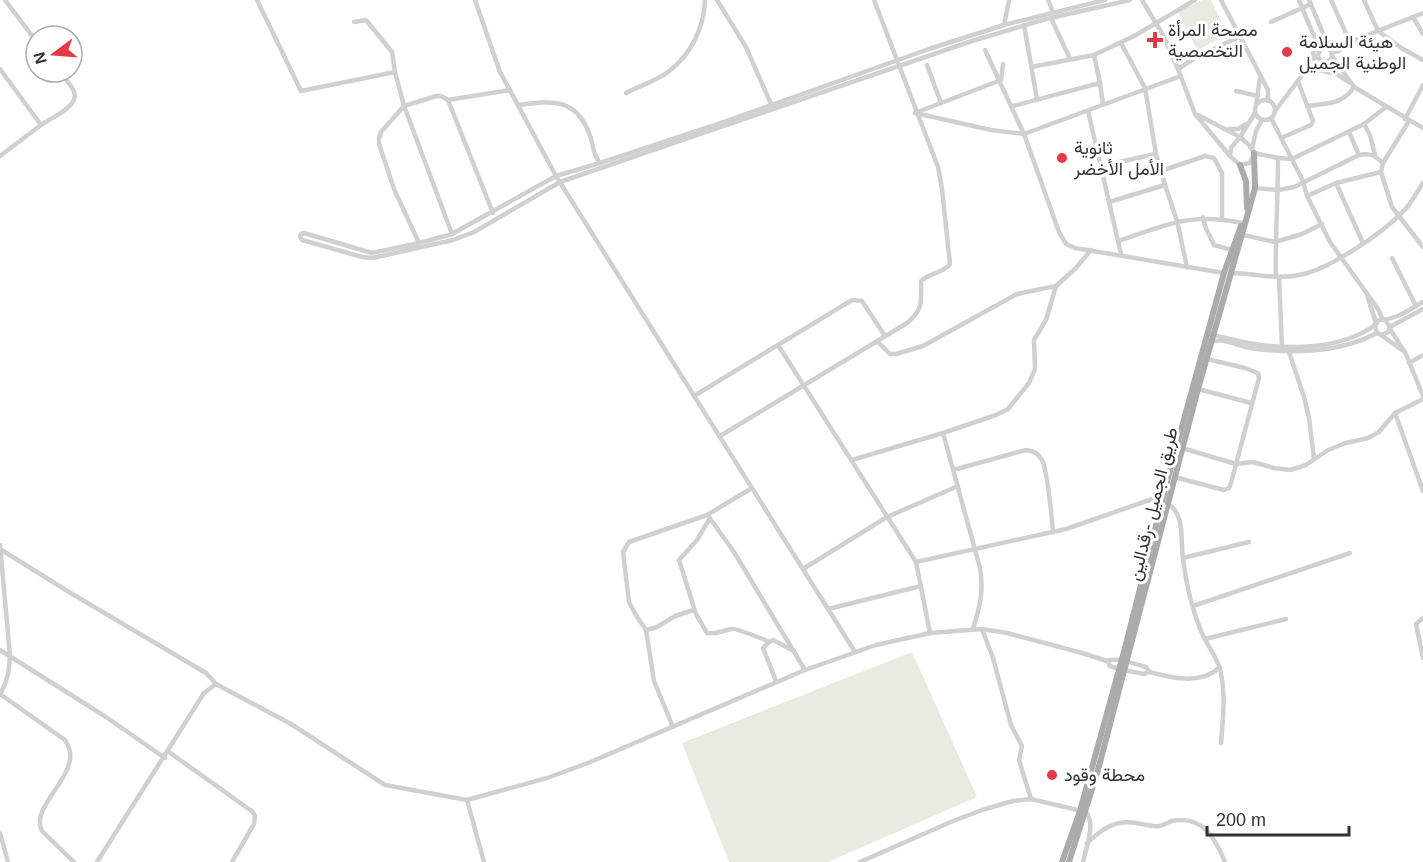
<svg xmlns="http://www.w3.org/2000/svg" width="1423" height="862" font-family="Helvetica,Vazirmatn,sans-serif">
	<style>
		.green { fill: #e6ecdf }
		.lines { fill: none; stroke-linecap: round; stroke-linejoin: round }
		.minor { stroke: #d0d0d0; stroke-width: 4.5 }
		.major { stroke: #ababab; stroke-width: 6 }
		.poi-dot { fill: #e63946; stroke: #fff; stroke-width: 2 }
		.labels { text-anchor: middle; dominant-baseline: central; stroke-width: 6; stroke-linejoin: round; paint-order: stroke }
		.poi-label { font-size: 18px; fill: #333; stroke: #fff; text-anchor: start }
		.street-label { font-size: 18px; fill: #333; stroke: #fff }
	</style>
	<rect width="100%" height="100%" fill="#fff"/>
	<g class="green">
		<path d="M1202,0H1211L1228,35L1197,50L1178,12Z"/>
		<path d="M912,652L977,797L828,862H729L682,743Z"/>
	</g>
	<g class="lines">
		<g class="minor">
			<path d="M5,0L36,41"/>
			<path d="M257,0L301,91L395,72"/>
			<path d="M475,0L500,72L556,176L855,652"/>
			<path d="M717,0L746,47L771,104"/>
			<path d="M1048,0L1053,12"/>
			<path d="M1142,0L1163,35L1178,69L1195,114L1230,156"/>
			<path d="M1221,0L1268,90V101"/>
			<path d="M1299,0L1320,51"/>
			<path d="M1309,0L1330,50"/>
			<path d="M1331,0L1350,42"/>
			<path d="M1364,0L1378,31L1403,49L1423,60"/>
			<path d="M1413,17L1423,34"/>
			<path d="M1051,18L1070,59"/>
			<path d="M354,22L366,20L392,52L395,72L404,106L452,234"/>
			<path d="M1271,22L1311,4"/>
			<path d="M1004,25L1009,0"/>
			<path d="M1024,25L1037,99"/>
			<circle cx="1325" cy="55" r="7"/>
			<path d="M985,50L1024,134L1059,232L1066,244L1075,248L1224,273"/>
			<path d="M1332,52L1339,51L1350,42L1423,13"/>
			<path d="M1332,56L1354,87L1423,128"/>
			<path d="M1311,61L1316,43"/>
			<path d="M1323,62L1329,69L1349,82"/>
			<path d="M927,65L941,103"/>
			<path d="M1031,67L1094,55L1136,35L1195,0"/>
			<path d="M0,69L41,125C51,118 80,106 74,92C72,85 64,78 60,72"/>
			<path d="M1178,69L1195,58L1239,37"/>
			<path d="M1310,72L1320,70L1331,73"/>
			<path d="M1100,83L1103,104"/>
			<path d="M1236,91L1258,96"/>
			<path d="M626,93C639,86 656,81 668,72C691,55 704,28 705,0"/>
			<path d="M448,100L510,90"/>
			<circle cx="1265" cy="110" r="10"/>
			<path d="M518,105C551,101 575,97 589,133C595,146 590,149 600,163"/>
			<path d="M1256,105L1260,78"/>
			<path d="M1013,106L1100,83L1094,55"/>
			<path d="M1307,106C1328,103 1342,105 1354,87"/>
			<path d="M1088,111L1121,254"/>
			<path d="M1275,111L1319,53"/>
			<path d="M915,113L991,130L1024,134L1181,76"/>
			<path d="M915,113L1001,80L1003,64"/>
			<path d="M1198,115L1240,137L1255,113"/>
			<path d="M1271,118L1303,181L1307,196L1330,242L1378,309L1383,320"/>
			<path d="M1405,119L1423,85"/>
			<path d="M1364,124L1370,135L1375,155"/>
			<path d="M1229,129H1238L1246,124"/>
			<path d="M1349,132L1359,155"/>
			<path d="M1240,137L1249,145L1254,153L1250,163L1240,165L1230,156L1231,148Z"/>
			<path d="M1281,138L1311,125L1313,121L1298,81"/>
			<path d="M1252,149L1256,131L1262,120"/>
			<path d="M1254,153L1278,158"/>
			<path d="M0,156L41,125"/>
			<path d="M1101,166L1156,154"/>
			<path d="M1161,171L1205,156L1214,158L1222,173V218"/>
			<path d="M1381,172L1392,207L1423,247"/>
			<path d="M1336,183L1363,243"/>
			<path d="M1165,185L1177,221L1187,267"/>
			<path d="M1255,188L1279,190L1294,187L1359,155C1371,153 1374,155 1383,163"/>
			<path d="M1307,196L1336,183L1381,172L1383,163L1409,121"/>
			<path d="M1109,202L1165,185L1156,154L1145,88L1121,43"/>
			<path d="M493,213L448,100L441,96H437L404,106L381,132L379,138V144L394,189L419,243L452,234L556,176L600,163L715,125L929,49L1004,25L1105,0"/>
			<path d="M1203,217L1205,226L1214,245L1232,250"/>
			<path d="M1243,235L1275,242L1302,234L1322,224"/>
			<path d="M1118,241C1166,225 1190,212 1242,223"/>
			<path d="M419,243L372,253L304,233L301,234L300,237L302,240L362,257L373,258L453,240L474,232L560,182L972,41L1046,19L1130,0"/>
			<path d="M1392,258L1416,306"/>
			<path d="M1230,273C1254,273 1276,280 1299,275C1329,270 1388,230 1408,206C1413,199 1418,191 1423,183"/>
			<path d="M1276,277C1275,237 1278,198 1278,158L1292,159L1364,124L1386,107"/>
			<path d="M1279,277L1282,347"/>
			<path d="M1367,295L1376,323"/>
			<path d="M1386,321L1390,327L1388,332L1381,335L1377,333L1375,325L1379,320C1395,320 1409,310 1423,302"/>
			<path d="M1390,327L1423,309"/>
			<path d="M1390,329L1406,354L1423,396"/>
			<path d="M1212,335C1224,337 1236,341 1248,343C1288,350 1341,350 1375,325"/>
			<path d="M1381,335L1402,350"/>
			<path d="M877,341L890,354H896L923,346L1017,294L1056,286L1076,268L1091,250"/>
			<path d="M1210,343C1222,336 1237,346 1250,348C1291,354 1340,353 1377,333"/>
			<path d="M778,345L916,562L930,633"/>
			<path d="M1289,352L1304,397L1309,418L1314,459"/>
			<path d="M1409,363L1423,355"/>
			<path d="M1198,389L1251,403"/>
			<path d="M694,396L852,300L862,301L885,336"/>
			<path d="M1423,399L1395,413L1423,491"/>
			<path d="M943,433L980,568C984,592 980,606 973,629"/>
			<path d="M720,436L907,323C924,309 921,301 921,281C929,273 944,273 950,264L942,189L938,167L874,0"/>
			<path d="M1182,448L1236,464L1253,462L1274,468L1290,470L1306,465L1328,450L1346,443L1368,438L1379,432L1395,413"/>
			<path d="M852,460L943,433L996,415L1008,409L1029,383L1035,369L1034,340L1046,320L1056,286"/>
			<path d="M953,470L1026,450C1034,451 1038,453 1042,460C1047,469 1052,519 1053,532"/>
			<path d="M1174,477L1224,490L1229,488L1231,483L1259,378L1258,373L1245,368L1207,359"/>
			<path d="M1167,503C1186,514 1180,541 1183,559C1186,583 1192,609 1201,631C1206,644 1216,655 1220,669C1226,693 1223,718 1221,743"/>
			<path d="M709,517L734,552L805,670"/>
			<path d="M710,518L697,540L679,560L696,614L707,633C716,635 723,630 732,629C735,628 764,639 769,642"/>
			<path d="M0,545L10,656C9,671 8,681 0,694"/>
			<path d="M0,549L69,592L206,673L216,684L291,724L385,785L467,800L547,778L588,763L805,670L876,645L930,633L982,629L1007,633L1082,653L1107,661L1110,666L1119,669L1144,674L1149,672"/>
			<path d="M1183,558L1249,542"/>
			<path d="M916,562L1066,529L1164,495"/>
			<path d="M803,569L887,517L958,486"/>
			<path d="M1193,606L1350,553"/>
			<path d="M828,609L921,586"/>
			<path d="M1423,618L1416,624L1423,658"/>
			<path d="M982,629L993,658L1011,725L1022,746L1019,760L1031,799"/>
			<path d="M646,630L657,627L675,616L694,610"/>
			<path d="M1205,639L1286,619"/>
			<path d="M0,650L106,717L165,758"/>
			<path d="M1107,661C1119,657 1134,664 1146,667L1149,672C1172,678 1200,685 1219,668"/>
			<path d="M776,681L763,648L769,642L773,640L794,651"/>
			<path d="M0,694L65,740C88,772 28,804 42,831L74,862"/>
			<path d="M673,727L654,681L646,630L637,617L629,602L623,552L629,542L707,515L752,488"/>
			<path d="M169,752L253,812L255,816L254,824L232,862"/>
			<path d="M467,800L484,862"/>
			<path d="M0,833L8,862"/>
			<path d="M1087,843C1102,829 1115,819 1136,823C1143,824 1152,827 1159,826C1164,825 1168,822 1172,821C1203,815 1215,838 1225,862"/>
			<path d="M97,862L204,693L216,684"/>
			<path d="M860,862L953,821L982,810L1013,801L1031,799L1086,812C1096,824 1086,848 1083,862"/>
		</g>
		<g class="major">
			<path d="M1240,165L1246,181L1247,208"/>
			<path d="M1062,862L1080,811L1125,648L1168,478L1224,273L1241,226"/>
			<path d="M1069,862L1098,770L1198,389L1250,206L1255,188L1254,153"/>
		</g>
	</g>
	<g class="poi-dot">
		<path d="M1152 31h6v6h6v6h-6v6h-6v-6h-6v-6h6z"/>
		<circle cx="1287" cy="52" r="6"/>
		<circle cx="1062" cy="158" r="6"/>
		<circle cx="1052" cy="775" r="6"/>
	</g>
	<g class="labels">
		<g class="poi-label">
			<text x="1168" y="30">مصحة المرأة<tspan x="1168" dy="21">التخصصية</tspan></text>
			<text x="1299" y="42">هيئة السلامة<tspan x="1299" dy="21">الوطنية الجميل</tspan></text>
			<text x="1074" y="148">ثانوية<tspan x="1074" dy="21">الأمل الأخضر</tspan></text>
			<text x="1064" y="775">محطة وقود</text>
		</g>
		<g class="street-label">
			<text transform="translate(1153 504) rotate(-76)">طريق الجميل -رقدالين</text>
		</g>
	</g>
	<g transform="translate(54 54) rotate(254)"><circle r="28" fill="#ffffff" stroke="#adadad" stroke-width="1.5"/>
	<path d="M0-4.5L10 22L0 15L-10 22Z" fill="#e63946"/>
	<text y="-9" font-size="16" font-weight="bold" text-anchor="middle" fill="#333333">N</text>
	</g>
	<path d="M1207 826v9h142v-9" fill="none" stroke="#333333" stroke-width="3"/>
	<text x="1216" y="826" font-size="18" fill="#333333" stroke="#ffffff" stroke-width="4.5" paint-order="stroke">200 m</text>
</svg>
